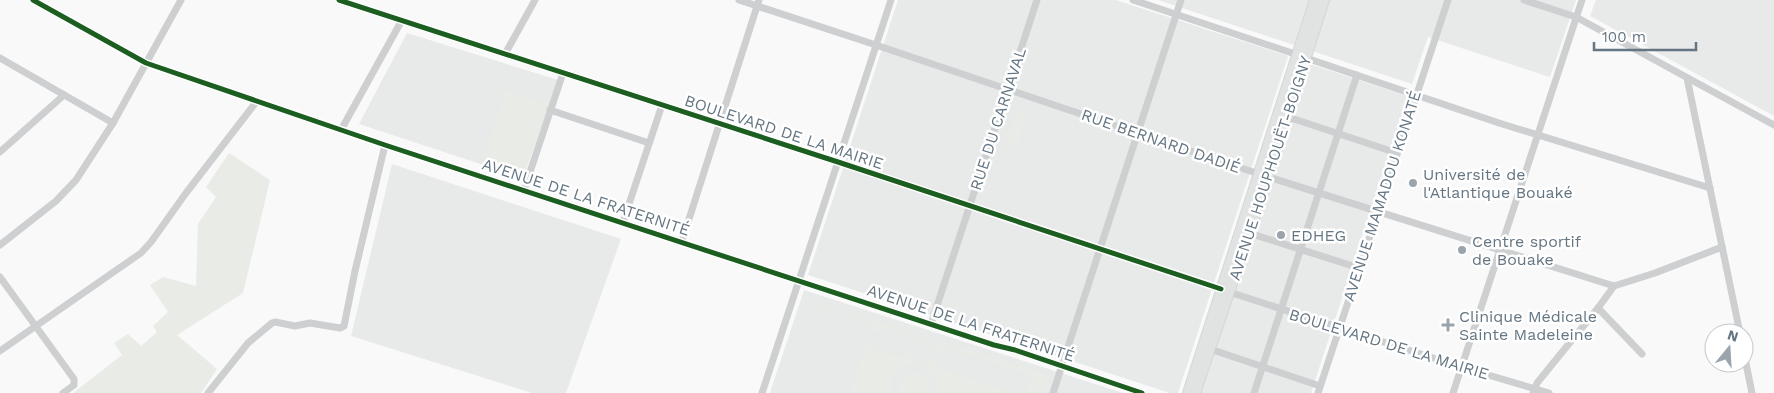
<svg xmlns="http://www.w3.org/2000/svg" width="1774" height="393" font-family="'Work Sans',sans-serif">
	<style>
		.built { fill: #e8e9e9 }
		.green { fill: #e8ebe6 }
		.lines { fill: none; stroke-linecap: round; stroke-linejoin: round }
		.highway-casing { stroke: #d5d6d6; stroke-width: 12 }
		.minor { stroke: #cecfd0; stroke-width: 7 }
		.highway { stroke: #e1e2e2; stroke-width: 10 }
		.cycleway-casing { stroke: #fff; stroke-width: 8 }
		.cycleway { stroke: #1b5e20; stroke-width: 5 }
		.poi-dot { fill: #99a4ac; stroke: #fff; stroke-width: 2 }
		.labels { text-anchor: middle; dominant-baseline: central; stroke-width: 5; stroke-linejoin: round; paint-order: stroke }
		.street-label { font-size: 16px; fill: #657683; stroke: #fff }
		.poi-label { font-size: 16px; fill: #657683; stroke: #fff; text-anchor: start }
	</style>
	<rect width="100%" height="100%" fill="#f9f9f9"/>
	<g class="built">
		<path d="M898,0H1116L1288,56L1178,393H1170L808,275Z"/>
		<path d="M1158,0H1576L1550,77L1428,37L1412,84Z"/>
		<path d="M1596,0H1774V116L1590,16Z"/>
		<path d="M407,33L558,80L523,178L359,124Z"/>
		<path d="M1300,61L1408,96L1311,393H1191Z"/>
		<path d="M392,164L621,239L566,393H532L351,336Z"/>
		<path d="M804,290L1123,393H770Z"/>
	</g>
	<g class="green">
		<path d="M506,90L549,104L523,178L481,164Z"/>
		<path d="M1018,107L1025,118C1022,127 1022,135 1019,144L1005,147Z"/>
		<path d="M229,153L270,180L243,293L177,335L217,369L201,393H73L122,355L114,343L128,334L141,346L157,332L153,326L168,312L150,285L163,277L196,286L198,224L216,197L206,187Z"/>
		<path d="M809,300L922,336L919,345L915,344L917,338L882,327L880,333L869,329L871,323L808,303Z"/>
		<path d="M867,339L875,342L873,348L904,358L906,351L915,354L914,364C898,367 888,376 892,393L850,392Z"/>
		<path d="M939,341L1050,376L1044,393H1025L1031,375L944,347L942,353L930,349L932,343L937,344Z"/>
		<path d="M926,358L939,362L937,368L1014,393H935C938,382 932,373 924,366Z"/>
		<path d="M914,372C925,374 930,382 927,393H900C897,382 902,374 914,372Z"/>
	</g>
	<g class="lines">
		<g class="highway-casing">
			<g id="highway">
				<path d="M1188,393L1315,0"/>
				<path d="M1195,393L1268,177L1324,0"/>
			</g>
		</g>
		<g class="minor">
			<path d="M33,0L146,63L385,145L994,345L1015,350L1142,393"/>
			<path d="M339,0L838,162L1221,289"/>
			<path d="M739,0L876,45L1259,174L1614,286"/>
			<path d="M1133,0L1298,55"/>
			<path d="M1524,0L1576,17L1774,125"/>
			<path d="M505,54L535,0"/>
			<path d="M0,58L113,123"/>
			<path d="M1306,58L1499,123L1710,188"/>
			<path d="M1687,78L1740,333"/>
			<path d="M550,110L649,143"/>
			<path d="M1288,117L1397,153"/>
			<path d="M341,130L402,20"/>
			<path d="M0,152L64,95"/>
			<path d="M524,190L563,73"/>
			<path d="M623,222L662,105"/>
			<path d="M1249,233L1359,268"/>
			<path d="M682,241L759,0"/>
			<path d="M0,245L56,201L76,180L113,123L181,0"/>
			<path d="M0,277L74,379V385L63,393"/>
			<path d="M1229,292L1461,367L1549,393"/>
			<path d="M1598,308L1642,354"/>
			<path d="M931,324L1037,0"/>
			<path d="M1210,349L1320,386"/>
			<path d="M0,351L141,253L151,242L186,193L257,101"/>
			<path d="M1744,354L1752,393"/>
			<path d="M208,393L248,343L272,323L275,322L295,326L310,323L340,328L344,326L355,271L385,145"/>
			<path d="M762,393L891,0"/>
			<path d="M1053,393L1181,0"/>
			<path d="M1254,393L1357,75"/>
			<path d="M1318,393L1448,0"/>
			<path d="M1453,393L1582,0"/>
			<path d="M1533,393L1537,383L1598,308L1614,286L1655,273L1722,247"/>
		</g>
		<use href="#highway" class="highway"/>
		<g class="cycleway-casing">
			<g id="cycleway">
				<path d="M33,0L146,63L385,145L994,345L1015,350L1142,393"/>
				<path d="M339,0L838,162L1221,289"/>
			</g>
		</g>
		<use href="#cycleway" class="cycleway"/>
	</g>
	<g class="poi-dot">
		<circle cx="1413" cy="183" r="5"/>
		<circle cx="1281" cy="235" r="5"/>
		<circle cx="1462" cy="250" r="5"/>
		<path d="M1445.5 317.5h5v5h5v5h-5v5h-5v-5h-5v-5h5z"/>
	</g>
	<g class="labels">
		<g class="street-label">
			<text transform="translate(998 119) rotate(-72)">RUE DU CARNAVAL</text>
			<text transform="translate(784 132) rotate(18)">BOULEVARD DE LA MAIRIE</text>
			<text transform="translate(1161 141) rotate(19)">RUE BERNARD DADIÉ</text>
			<text transform="translate(1270 168) rotate(-72)">AVENUE HOUPHOUËT-BOIGNY</text>
			<text transform="translate(1382 196) rotate(-72)">AVENUE MAMADOU KONATÉ</text>
			<text transform="translate(586 197) rotate(18)">AVENUE DE LA FRATERNITÉ</text>
			<text transform="translate(971 323) rotate(18)">AVENUE DE LA FRATERNITÉ</text>
			<text transform="translate(1389 344) rotate(17)">BOULEVARD DE LA MAIRIE</text>
		</g>
		<g class="poi-label">
			<text x="1423" y="174">Université de<tspan x="1423" dy="18">l'Atlantique Bouaké</tspan></text>
			<text x="1291" y="235">EDHEG</text>
			<text x="1472" y="241">Centre sportif<tspan x="1472" dy="18">de Bouake</tspan></text>
			<text x="1459" y="316">Clinique Médicale<tspan x="1459" dy="18">Sainte Madeleine</tspan></text>
		</g>
	</g>
	<g transform="translate(1729 348) rotate(18)"><circle r="24" fill="#ffffff" stroke="#c1c8cd"/>
	<path d="M0-4L9 19L0 12L-9 19Z" fill="#99a4ac"/>
	<text y="-8" font-size="14" font-weight="bold" text-anchor="middle" fill="#657683">N</text>
	</g>
	<path d="M1594 42v8h102v-8" fill="none" stroke="#657683" stroke-width="2.5"/>
	<text x="1602" y="42" font-size="15" fill="#657683" stroke="#ffffff" stroke-width="4" paint-order="stroke">100 m</text>
</svg>
